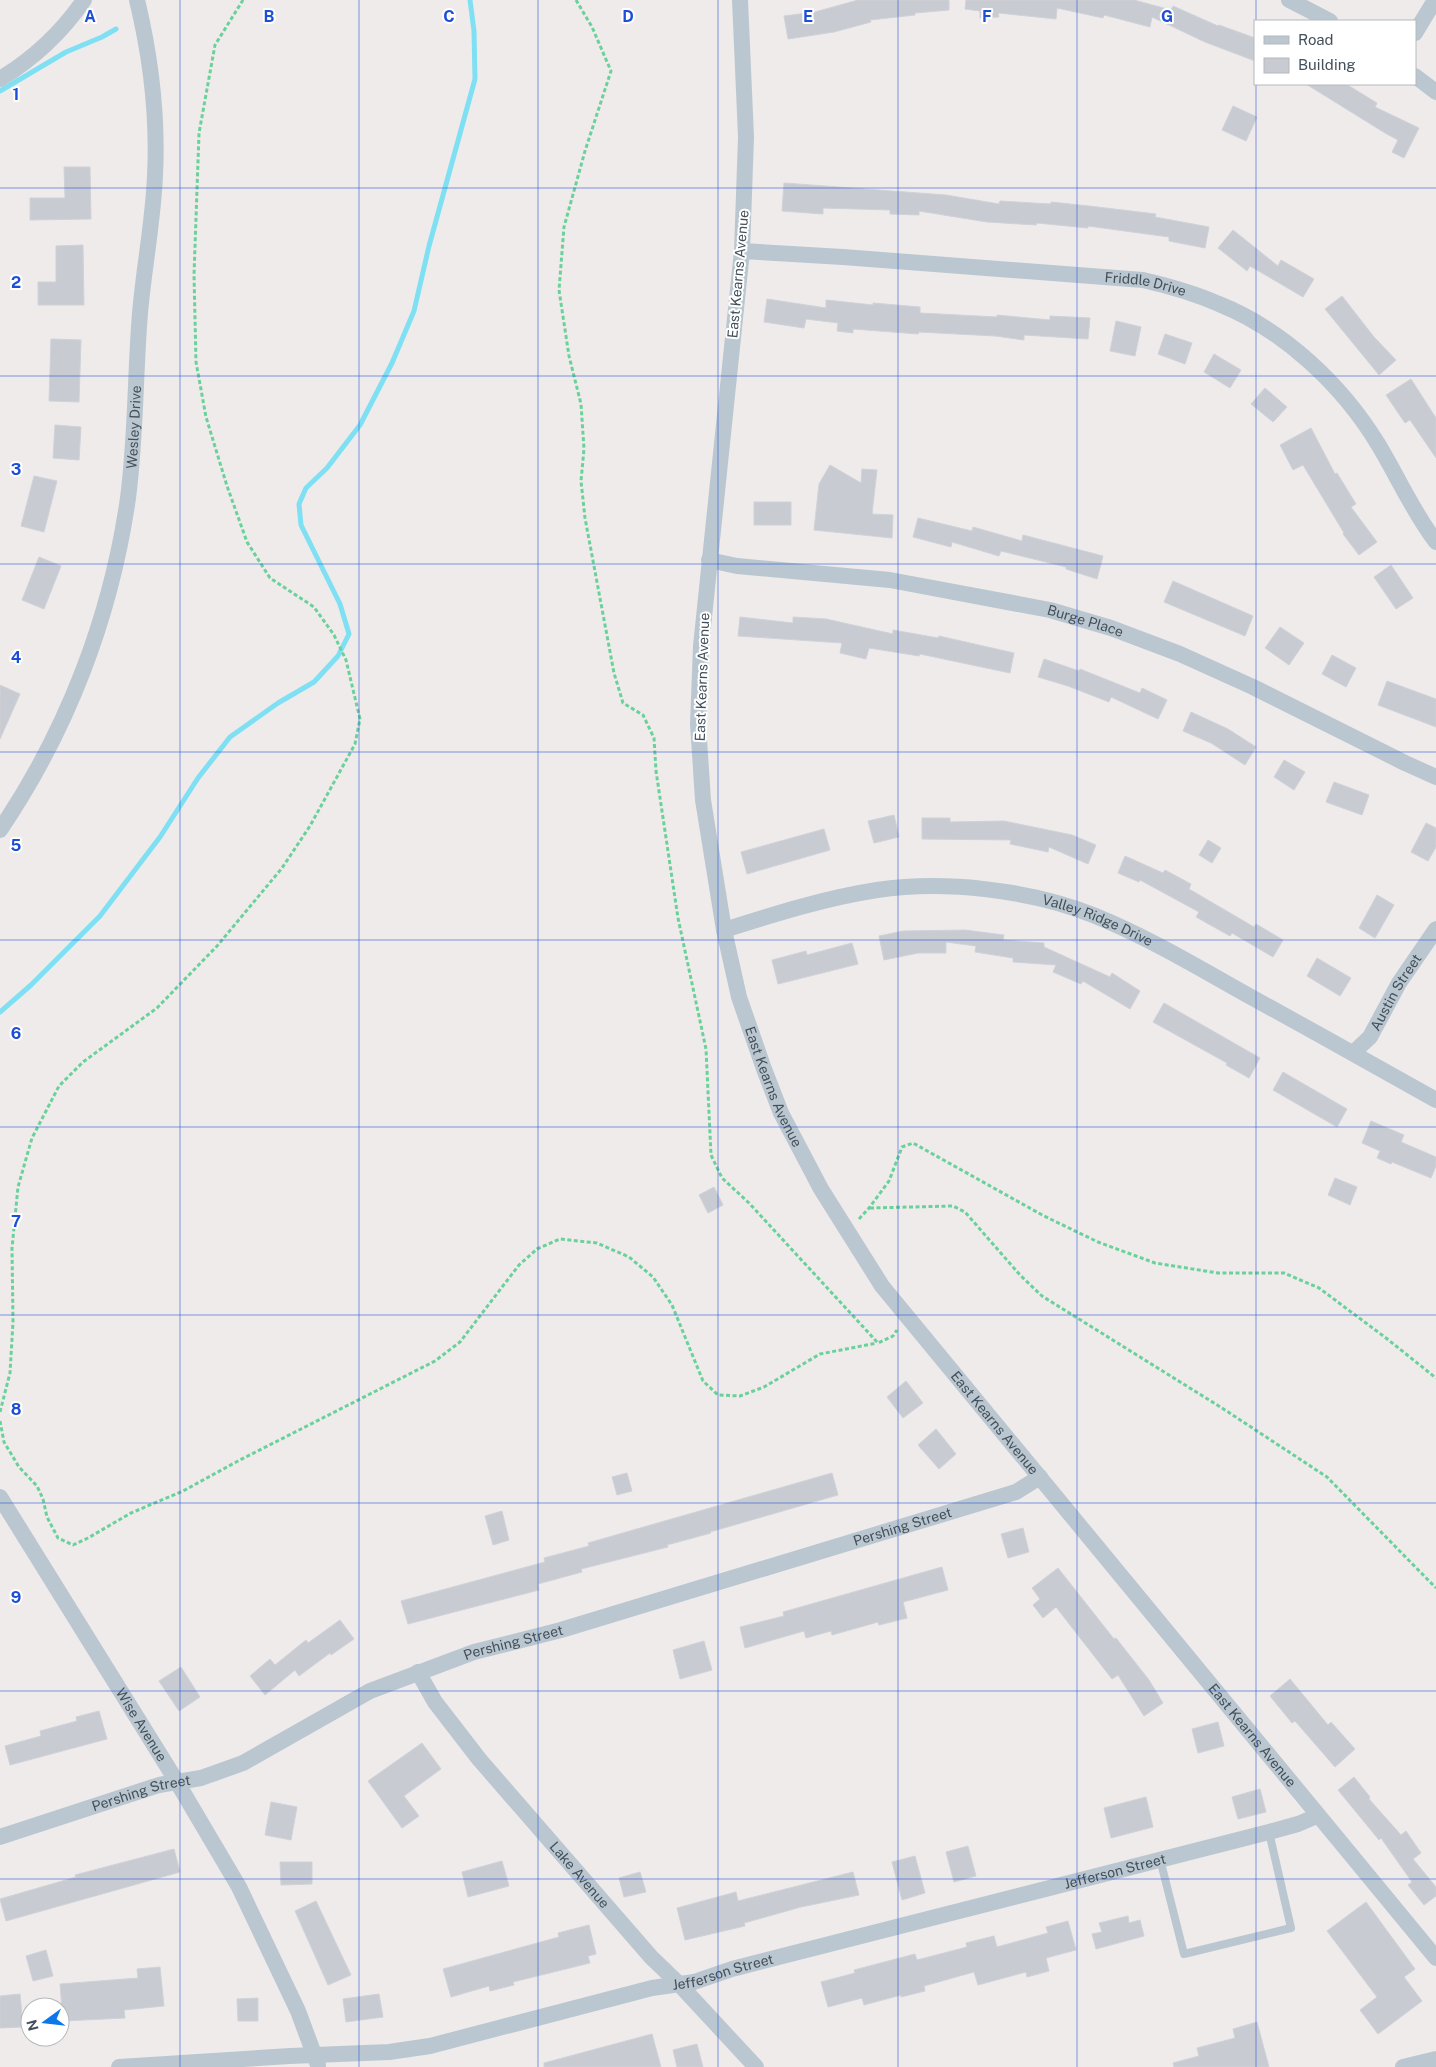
<svg xmlns="http://www.w3.org/2000/svg" width="1436" height="2067" font-family="'Public Sans',sans-serif">
	<style>
		.lines { fill: none; stroke-linecap: round; stroke-linejoin: round }
		.stream { stroke: #7ee0f2; stroke-width: 5 }
		.building { fill: #c8cbd1; stroke: #cfd2d8 }
		.path { stroke: #6bd19a; stroke-width: 3; stroke-dasharray: 4 2.5; stroke-linecap: butt }
		.lane { stroke: #bbc7d0; stroke-width: 8 }
		.street { stroke: #bbc7d0; stroke-width: 16 }
		.grid { fill: none; stroke: #1d4ed8; stroke-width: 1; stroke-opacity: 0.55 }
		.labels { text-anchor: middle; dominant-baseline: central; stroke-width: 4; stroke-linejoin: round; paint-order: stroke }
		.street-label { font-size: 14px; fill: #43505a; stroke: #fff }
		.grid-label { font-size: 16px; text-anchor: middle; font-weight: bold; fill: #1d4ed8; stroke: #fff; stroke-width: 4; stroke-linejoin: round; paint-order: stroke }
	</style>
	<rect width="100%" height="100%" fill="#efebeb"/>
	<g class="lines">
		<g class="stream">
			<path d="M0,91L66,52L102,37L116,29"/>
			<path d="M0,1012L31,985L100,916L160,837L198,778L230,737L278,703L314,682L338,656L349,634L340,604L301,525L299,504L306,488L327,468L360,425L392,363L414,311L429,246L475,79L474,31L470,0"/>
		</g>
	</g>
	<g class="building">
		<path d="M858,0H949V10L915,13V15L870,20L871,22L834,32L788,39L784,16L815,12Z"/>
		<path d="M966,0H1134L1171,10L1173,6L1218,26L1219,25L1255,38V61L1205,42L1152,17L1150,27L1104,15L1103,18L1057,8L1056,19L998,13L999,17L980,18V11L965,9Z"/>
		<path d="M1306,84H1346L1377,103L1375,107L1419,128L1404,158L1392,152L1398,140L1385,133Z"/>
		<path d="M1233,106L1257,117L1246,141L1222,130Z"/>
		<path d="M64,167H90L91,219L30,220V198H65Z"/>
		<path d="M784,183L946,195L999,204L1000,201L1051,204V202L1089,206L1156,214L1155,217L1209,227L1205,248L1169,241V237L1088,226V228L1037,223L1036,225L987,222L919,211V215L890,214V210L823,208V214L782,211Z"/>
		<path d="M1233,230L1278,266L1281,260L1314,279L1303,297L1250,266L1247,271L1218,248Z"/>
		<path d="M83,245L84,305H38V282H56V246Z"/>
		<path d="M1342,296L1374,337L1396,360L1379,375L1325,309Z"/>
		<path d="M767,299L826,308V300L873,305V303L920,307V313L997,317V315L1050,320V316L1090,318L1088,339L1024,335V340L995,336L919,332L918,334L853,329V333L837,331L838,323L806,319L804,328L764,322Z"/>
		<path d="M1116,321L1141,327L1135,356L1110,351Z"/>
		<path d="M1165,334L1192,343L1185,364L1158,354Z"/>
		<path d="M51,339L81,340L79,402L49,401Z"/>
		<path d="M1214,354L1241,370L1230,388L1204,372Z"/>
		<path d="M1411,379L1436,418V458L1410,420L1405,423L1386,395Z"/>
		<path d="M1265,388L1287,407L1273,422L1251,404Z"/>
		<path d="M55,425L81,427L79,460L53,458Z"/>
		<path d="M1311,428L1335,474L1337,473L1356,504L1351,507L1377,542L1359,555L1343,534L1344,533L1303,465L1293,470L1280,445Z"/>
		<path d="M830,465L861,483L862,469L877,470L872,514L893,515L892,538L814,530L819,484Z"/>
		<path d="M34,476L57,481L44,532L21,526Z"/>
		<rect x="754" y="502" width="37" height="23"/>
		<path d="M918,518L972,531L973,527L1022,541L1023,535L1103,556L1097,579L1066,569V567L1001,551L999,556L952,542L951,547L913,537Z"/>
		<path d="M39,557L61,566L44,609L22,600Z"/>
		<path d="M1391,565L1413,598L1396,609L1374,577Z"/>
		<path d="M1173,581L1253,616L1245,636L1164,602Z"/>
		<path d="M740,617L793,623V617L826,619L893,634V630L938,638L939,636L1014,653L1010,673L920,654L919,656L869,648L866,659L840,653L842,643L738,636Z"/>
		<path d="M1280,627L1304,643L1289,665L1265,648Z"/>
		<path d="M1332,655L1356,668L1346,687L1322,674Z"/>
		<path d="M1044,659L1079,671L1080,669L1140,693L1142,688L1167,700L1158,719L1111,697L1109,702L1068,686L1038,677Z"/>
		<path d="M1387,681L1436,699V727L1378,705Z"/>
		<path d="M0,685L20,694L0,739Z"/>
		<path d="M1191,712L1228,729L1256,747L1245,765L1211,743L1183,731Z"/>
		<path d="M1284,760L1305,772L1294,790L1274,777Z"/>
		<path d="M1334,782L1369,795L1362,815L1326,802Z"/>
		<path d="M894,815L899,837L874,843L868,821Z"/>
		<path d="M922,818H950V822L1004,821L1072,835L1096,845L1088,864L1049,847L1048,852L1010,844L1011,840L922,839Z"/>
		<path d="M1426,823L1436,828V847L1428,861L1411,852Z"/>
		<path d="M824,829L830,850L747,874L741,852Z"/>
		<path d="M1208,840L1221,848L1212,863L1199,855Z"/>
		<path d="M1125,856L1163,873L1165,870L1191,884L1189,889L1254,927L1256,924L1283,940L1273,957L1232,933L1230,936L1196,917L1199,912L1140,880L1139,882L1118,873Z"/>
		<path d="M1377,895L1394,905L1375,938L1359,928Z"/>
		<path d="M965,930L1004,935L1003,940L1044,943V947L1110,977L1112,973L1140,991L1130,1009L1083,981L1081,984L1053,972L1056,965L1013,962V958L975,952L976,946L946,942V953H918L884,960L879,936L903,931Z"/>
		<path d="M852,943L858,964L778,984L772,960L806,951L807,955Z"/>
		<path d="M1317,958L1351,978L1340,996L1307,976Z"/>
		<path d="M1164,1003L1260,1058L1249,1078L1226,1065L1227,1063L1153,1022Z"/>
		<path d="M1283,1072L1347,1109L1337,1127L1273,1090Z"/>
		<path d="M1371,1121L1404,1135L1401,1142L1436,1157V1166L1431,1178L1392,1162L1391,1164L1377,1158L1380,1151L1362,1143Z"/>
		<path d="M1335,1178L1357,1187L1350,1205L1328,1195Z"/>
		<path d="M714,1187L723,1205L708,1213L699,1195Z"/>
		<path d="M906,1381L923,1403L903,1418L887,1397Z"/>
		<path d="M936,1429L956,1454L939,1469L918,1445Z"/>
		<path d="M627,1473L632,1491L617,1495L612,1477Z"/>
		<path d="M832,1473L838,1495L710,1532L711,1533L667,1545L668,1547L581,1569L582,1572L538,1584L539,1590L408,1624L401,1601L545,1562L544,1558L589,1546L588,1543Z"/>
		<path d="M502,1511L509,1540L493,1545L485,1516Z"/>
		<path d="M1023,1528L1029,1552L1008,1558L1001,1534Z"/>
		<path d="M942,1567L948,1590L903,1602L907,1618L879,1625L878,1622L832,1635L831,1631L806,1638L804,1631L745,1648L740,1627L784,1616L783,1612Z"/>
		<path d="M1058,1568L1114,1639L1116,1638L1149,1680L1163,1703L1144,1716L1118,1675L1112,1679L1056,1607L1043,1618L1033,1605L1040,1599L1032,1588Z"/>
		<path d="M340,1620L354,1639L331,1655L330,1653L299,1676L295,1670L265,1695L250,1676L270,1659L275,1665L306,1640L308,1643Z"/>
		<path d="M704,1641L712,1670L680,1679L673,1650Z"/>
		<path d="M181,1667L200,1697L179,1711L159,1681Z"/>
		<path d="M1290,1679L1328,1725L1331,1722L1355,1749L1335,1767L1295,1721L1292,1723L1270,1696Z"/>
		<path d="M99,1711L107,1739L10,1765L5,1746L41,1736L40,1731L77,1721L76,1717Z"/>
		<path d="M1218,1722L1224,1746L1198,1753L1192,1729Z"/>
		<path d="M422,1743L441,1769L404,1796L419,1816L402,1828L368,1781Z"/>
		<path d="M1354,1777L1370,1797L1369,1799L1401,1835L1406,1831L1421,1853L1413,1859L1436,1887V1896L1424,1905L1408,1885L1412,1882L1381,1838L1379,1840L1338,1790Z"/>
		<path d="M1260,1789L1266,1812L1238,1819L1232,1797Z"/>
		<path d="M1146,1797L1153,1827L1111,1838L1104,1808Z"/>
		<path d="M271,1802L297,1807L291,1840L265,1835Z"/>
		<path d="M968,1846L976,1876L954,1882L946,1852Z"/>
		<path d="M174,1849L180,1872L6,1921L0,1899L76,1877L75,1875Z"/>
		<path d="M915,1856L925,1893L902,1900L892,1862Z"/>
		<path d="M502,1861L509,1886L468,1897L462,1872Z"/>
		<path d="M280,1862H312V1884L281,1885Z"/>
		<path d="M640,1872L646,1892L624,1897L619,1878Z"/>
		<path d="M853,1872L859,1895L801,1907L744,1923L745,1926L685,1940L677,1908L736,1892L738,1901Z"/>
		<path d="M316,1901L351,1975L328,1985L295,1911Z"/>
		<path d="M1366,1902L1415,1969L1404,1977L1422,2001L1378,2034L1360,2010L1377,1997L1327,1931Z"/>
		<path d="M1128,1916L1129,1923L1140,1920L1144,1936L1096,1949L1092,1934L1102,1932L1099,1923Z"/>
		<path d="M1068,1921L1076,1950L1046,1958L1049,1971L1027,1977L1026,1972L978,1985L974,1972L924,1986L925,1991L901,1997V1995L864,2005L862,1998L828,2007L821,1982L855,1973L854,1970L915,1954L917,1960L967,1947L966,1943L994,1936L997,1947L1048,1933L1046,1927Z"/>
		<path d="M589,1925L596,1954L588,1956L590,1963L513,1982L514,1985L490,1991L489,1986L451,1997L443,1969L559,1937L558,1933Z"/>
		<path d="M46,1950L53,1976L33,1981L26,1956Z"/>
		<path d="M160,1967L164,2006L124,2010L125,2018L63,2021L60,1984L138,1978L137,1969Z"/>
		<path d="M20,1994L23,2027L0,2028V1996Z"/>
		<path d="M379,1994L383,2017L346,2022L343,1999Z"/>
		<path d="M258,1998V2021H238L237,1999Z"/>
		<path d="M1257,2022L1269,2067H1174L1173,2063L1199,2056L1197,2048L1235,2038L1233,2029Z"/>
		<path d="M652,2034L661,2067H544V2063Z"/>
		<path d="M697,2044L703,2067H677L673,2050Z"/>
	</g>
	<g class="lines">
		<g class="path">
			<path d="M576,0L592,27L611,71L585,151L564,227L559,290L569,356L581,404L584,449L581,481L585,518L614,673L623,703L643,715L654,738L656,771L678,918L706,1049L711,1155L722,1178L749,1203L878,1343L893,1336L897,1330"/>
			<path d="M870,1208L953,1206L965,1212L1020,1275L1042,1296L1222,1408L1327,1477L1436,1588"/>
			<path d="M859,1219L869,1208L889,1181L902,1147L913,1143L1044,1216L1098,1242L1155,1263L1218,1273H1284L1319,1288L1386,1338L1436,1378"/>
			<path d="M0,1412L10,1373L13,1322L12,1248L18,1187L32,1138L59,1086L83,1062L157,1008L218,945L282,868L310,826L355,744L360,719L346,660L334,635L314,607L270,578L247,542L227,486L206,417L196,362L194,275L199,133L215,45L243,0"/>
			<path d="M0,1421L4,1442L19,1467L37,1486L43,1499L47,1517L58,1538L73,1545L88,1538L131,1513L183,1491L238,1461L435,1361L460,1342L519,1265L537,1249L560,1239L597,1243L629,1257L653,1277L672,1305L703,1381L718,1395L740,1396L764,1387L820,1354L877,1343"/>
		</g>
		<path class="lane" d="M1160,1859L1184,1954L1291,1928L1269,1832"/>
		<g class="street">
			<path id="s1" d="M740,0L746,137L742,251L701,646L698,724L703,800L724,930L739,997L764,1069L781,1113L821,1189L882,1286L1436,1958"/>
			<path d="M1289,0L1330,21"/>
			<path d="M1415,33L1435,0"/>
			<path d="M1415,76L1436,92"/>
			<path d="M0,79C33,59 62,32 84,0"/>
			<path id="s2" d="M742,251L843,257L1143,280C1169,286 1194,293 1219,304C1284,330 1342,385 1378,444C1398,477 1413,512 1436,542"/>
			<path id="s3" d="M709,560L737,566L890,580L1050,610L1111,628L1180,654L1253,687L1405,763L1436,777"/>
			<path id="s4" d="M0,830C67,731 111,617 128,498C136,437 135,375 140,313C144,267 153,222 155,176C158,117 151,58 137,0"/>
			<path id="s5" d="M724,930C775,914 825,898 877,890C945,880 1030,890 1093,915C1148,937 1199,968 1251,997C1313,1031 1374,1065 1436,1100"/>
			<path id="s6" d="M1353,1053L1370,1037L1399,983L1436,929"/>
			<path id="s7" d="M0,1497L177,1782L239,1887L298,2011L318,2065"/>
			<path id="s8" d="M418,1672L435,1702L479,1759L651,1957L679,1984L756,2067"/>
			<path id="s9" d="M0,1837L159,1785L201,1778L243,1763L370,1691L474,1652L561,1630L1016,1492L1040,1477"/>
			<path id="s10" d="M119,2067L290,2056L389,2052L430,2046L652,1988L694,1982L732,1969L1269,1832L1298,1824L1317,1816"/>
			<path d="M1403,2067L1436,2059"/>
		</g>
	</g>
	<path class="grid" d="M180,0V2067M359,0V2067M538,0V2067M718,0V2067M898,0V2067M1077,0V2067M1256,0V21M1256,84V2067M0,188H1436M0,376H1436M0,564H1436M0,752H1436M0,940H1436M0,1127H1436M0,1315H1436M0,1503H1436M0,1691H1436M0,1879H1436"/>
	<g class="labels">
		<g class="street-label">
			<text transform="translate(738 274) rotate(-85)">East Kearns Avenue</text>
			<text stroke="none"><textPath href="#s2" startOffset="405">Friddle Drive</textPath></text>
			<text stroke="none"><textPath href="#s4" startOffset="430">Wesley Drive</textPath></text>
			<text stroke="none"><textPath href="#s3" startOffset="382">Burge Place</textPath></text>
			<text transform="translate(702 677) rotate(-88)">East Kearns Avenue</text>
			<text stroke="none"><textPath href="#s5" startOffset="384">Valley Ridge Drive</textPath></text>
			<text stroke="none"><textPath href="#s6" startOffset="75">Austin Street</textPath></text>
			<text stroke="none"><textPath href="#s1" startOffset="1099">East Kearns Avenue</textPath></text>
			<text stroke="none"><textPath href="#s1" startOffset="1504">East Kearns Avenue</textPath></text>
			<text stroke="none"><textPath href="#s9" startOffset="958">Pershing Street</textPath></text>
			<text stroke="none"><textPath href="#s9" startOffset="552">Pershing Street</textPath></text>
			<text stroke="none"><textPath href="#s7" startOffset="268">Wise Avenue</textPath></text>
			<text stroke="none"><textPath href="#s1" startOffset="1909">East Kearns Avenue</textPath></text>
			<text stroke="none"><textPath href="#s9" startOffset="148">Pershing Street</textPath></text>
			<text stroke="none"><textPath href="#s10" startOffset="1019">Jefferson Street</textPath></text>
			<text stroke="none"><textPath href="#s8" startOffset="260">Lake Avenue</textPath></text>
			<text stroke="none"><textPath href="#s10" startOffset="614">Jefferson Street</textPath></text>
		</g>
	</g>
	<g class="grid-label">
		<text x="90" y="22">A</text>
		<text x="269" y="22">B</text>
		<text x="449" y="22">C</text>
		<text x="628" y="22">D</text>
		<text x="808" y="22">E</text>
		<text x="987" y="22">F</text>
		<text x="1167" y="22">G</text>
		<text x="16" y="100">1</text>
		<text x="16" y="288">2</text>
		<text x="16" y="475">3</text>
		<text x="16" y="663">4</text>
		<text x="16" y="851">5</text>
		<text x="16" y="1039">6</text>
		<text x="16" y="1227">7</text>
		<text x="16" y="1415">8</text>
		<text x="16" y="1603">9</text>
	</g>
	<rect x="1254" y="20" width="162" height="65" fill="#ffffff" stroke="#b4b9bd"/>
	<rect x="1264" y="36" width="25" height="8" fill="#bbc7d0" stroke="#b4b9bd"/>
	<text x="1298" y="45" font-size="15" fill="#43505a">Road</text>
	<rect x="1264" y="58" width="25" height="15" fill="#c8cbd1" stroke="#b4b9bd"/>
	<text x="1298" y="70" font-size="15" fill="#43505a">Building</text>
	<g transform="translate(45 2022) rotate(255)"><circle r="24" fill="#ffffff" stroke="#b4b9bd"/>
	<path d="M0-4L9 19L0 12L-9 19Z" fill="#0b77e9"/>
	<text y="-8" font-size="14" font-weight="bold" text-anchor="middle" fill="#43505a">N</text>
	</g>
</svg>
